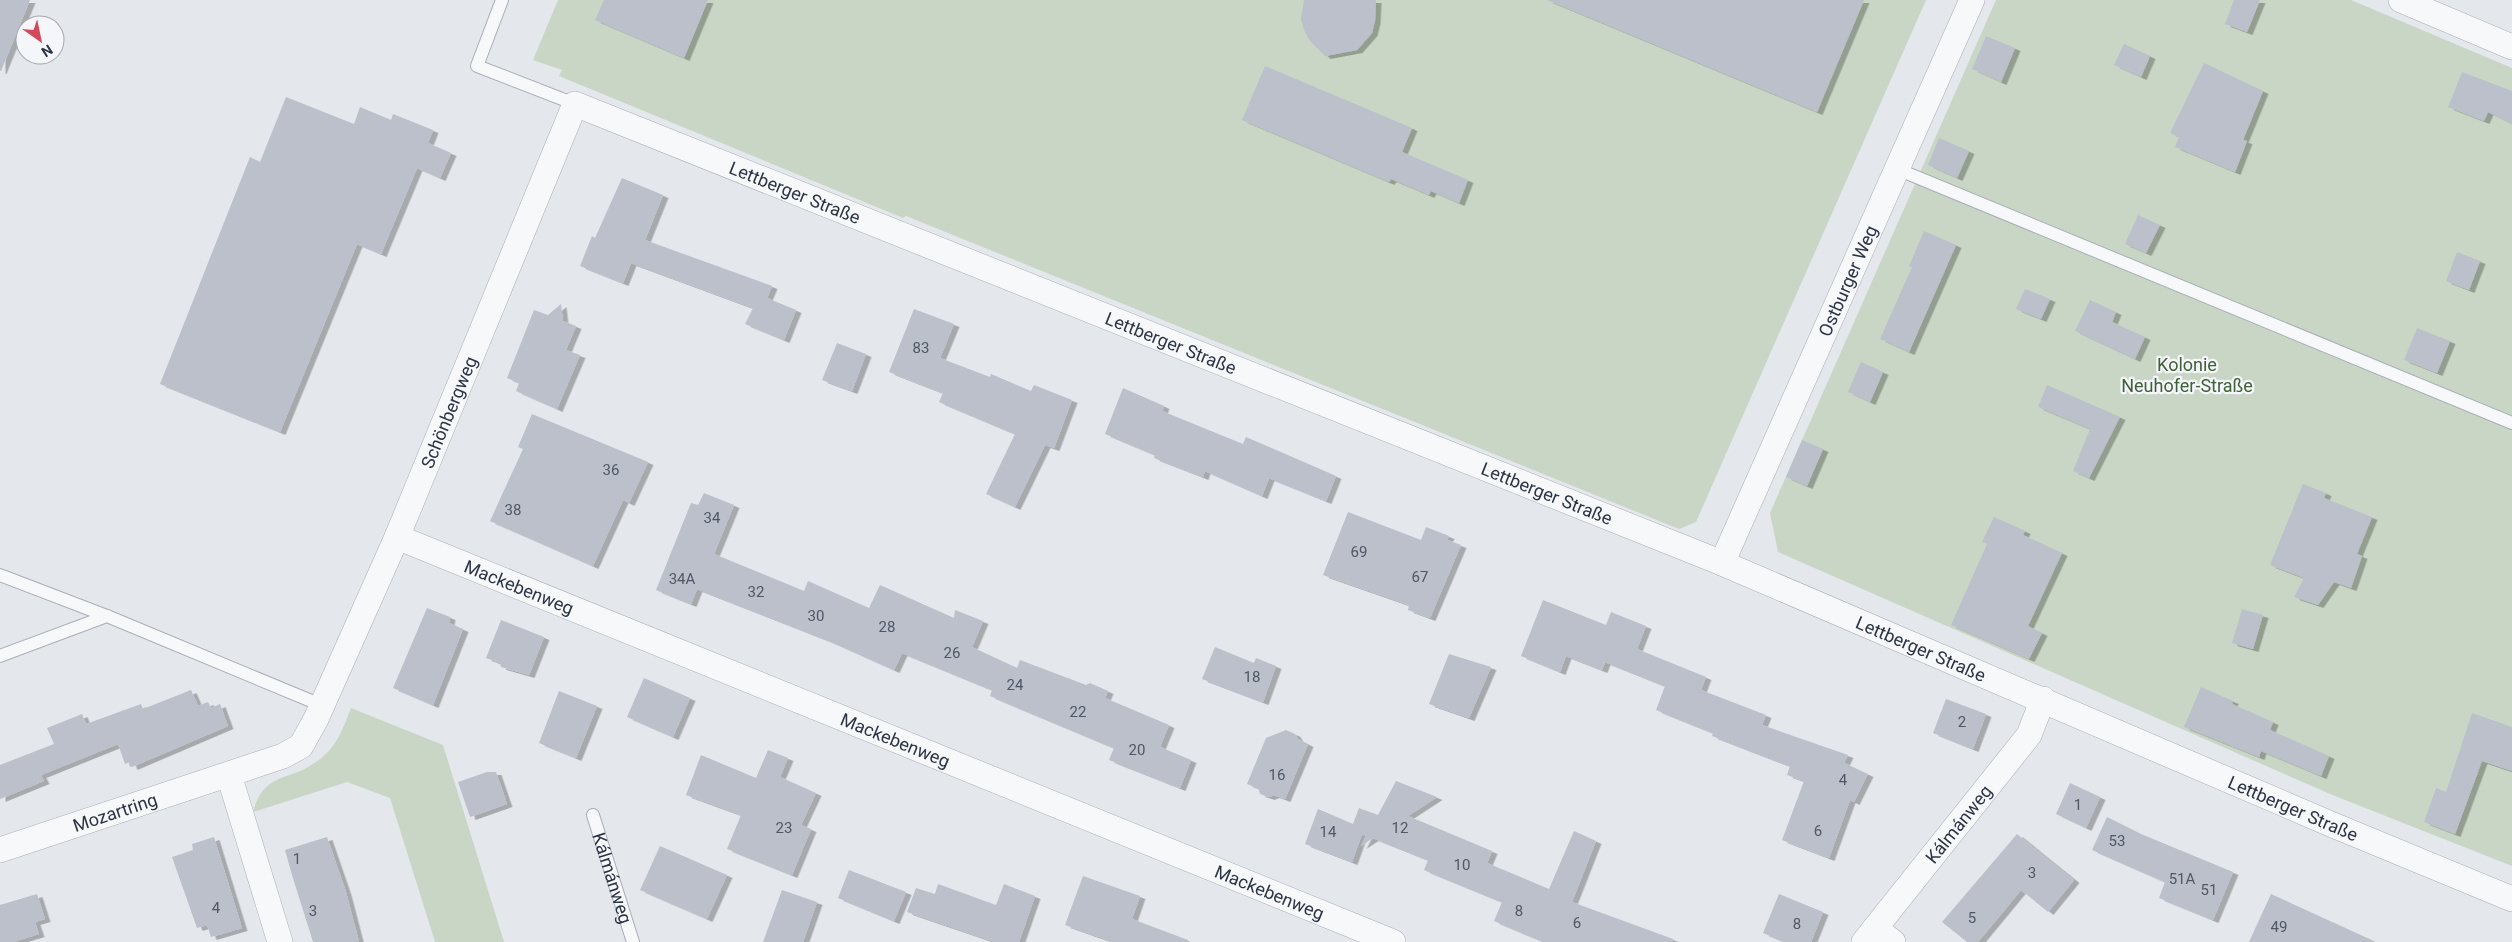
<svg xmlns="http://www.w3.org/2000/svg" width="2512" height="942" font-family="Roboto,sans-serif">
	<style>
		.green { fill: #c9d6c5 }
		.building { fill: #bbc0ca; filter: url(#shadow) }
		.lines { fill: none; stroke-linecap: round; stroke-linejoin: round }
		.service-casing { stroke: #a9aeb7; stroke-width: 14 }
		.minor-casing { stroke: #a9aeb7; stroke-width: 26 }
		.service { stroke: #f7f8fa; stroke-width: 12 }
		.minor { stroke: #f7f8fa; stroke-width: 25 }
		.labels { text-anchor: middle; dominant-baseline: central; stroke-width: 4.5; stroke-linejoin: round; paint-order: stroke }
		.number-label { font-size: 15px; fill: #4f5766 }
		.street-label { font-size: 18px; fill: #2b3445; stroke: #f4f6f9 }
		.park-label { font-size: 18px; fill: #3f6138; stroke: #f4f6f9 }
	</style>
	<defs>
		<filter id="shadow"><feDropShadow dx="5.5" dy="3" stdDeviation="0" flood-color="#0004"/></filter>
	</defs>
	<rect width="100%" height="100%" fill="#e4e7ec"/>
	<g class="green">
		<path d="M558,0H1926L1696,522L1679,529L906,216L903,218L559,76L562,70L533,60Z"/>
		<path d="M1996,0H2351L2512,68V866L2330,794L1778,552L1770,513Z"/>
		<path d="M351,708L443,745L504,942H435L390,798L347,782L253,812C263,773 288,781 313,764C336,750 342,731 351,708Z"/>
	</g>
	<g class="building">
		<path d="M0,0H30L1,71H0Z"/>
		<path d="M604,0H708L684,58L595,20Z"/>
		<path d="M1304,0H1376L1375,21L1372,33L1357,50L1325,56L1309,40L1304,30L1301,19Z"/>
		<path d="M1547,0H1864L1817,112Z"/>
		<path d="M2234,0H2260L2247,32L2225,24Z"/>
		<path d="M1986,36L2015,48L2001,82L1972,69Z"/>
		<path d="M2124,44L2150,56L2141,77L2114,65Z"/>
		<path d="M2204,63L2263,91L2243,140L2247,141L2235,172L2175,147L2179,137L2170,133Z"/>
		<path d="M1265,66L1412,128L1402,152L1468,180L1459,203L1431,191L1429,195L1391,179L1389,182L1242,120Z"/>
		<path d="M2462,72L2512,91V124L2488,112L2484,121L2448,107Z"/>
		<path d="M286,97L354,124L360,107L391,120L393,114L433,130L428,143L451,153L440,178L417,168L381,254L357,244L280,432L160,384L250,157L260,162Z"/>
		<path d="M1939,138L1969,151L1957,178L1928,165Z"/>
		<path d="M622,178L663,195L645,240L772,286L767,298L796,310L784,340L745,324L753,308L631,263L623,283L580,266L592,236L595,238Z"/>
		<path d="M2138,215L2160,225L2146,253L2125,244Z"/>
		<path d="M1924,231L1956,245L1909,352L1880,339L1912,267L1909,266Z"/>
		<path d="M2457,252L2480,261L2469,290L2446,281Z"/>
		<path d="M2025,289L2050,299L2041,319L2016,309Z"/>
		<path d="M2090,300L2116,312L2112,322L2145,337L2135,359L2075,331Z"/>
		<path d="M561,304L563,321L576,326L566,350L580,355L557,409L516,391L519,383L507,378L534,310L548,315Z"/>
		<path d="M914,309L954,324L940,358L990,377L991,374L1031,391L1034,385L1072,400L1054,448L1045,445L1015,507L986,494L1015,434L939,402L943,393L889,372Z"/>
		<path d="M2417,328L2450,341L2437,373L2404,360Z"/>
		<path d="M837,343L866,354L852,391L822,380Z"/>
		<path d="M1861,362L1883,372L1870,402L1848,392Z"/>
		<path d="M2047,385L2120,417L2089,478L2073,471L2090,429L2038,407Z"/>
		<path d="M1123,388L1164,406L1162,411L1243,444L1246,437L1336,476L1326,501L1269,478L1262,496L1205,471L1203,477L1154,458L1155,455L1105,434Z"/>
		<path d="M532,414L648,462L629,503L623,500L593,566L490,521L523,449L518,447Z"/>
		<path d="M1802,440L1823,449L1807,486L1786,477Z"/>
		<path d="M2303,484L2326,493L2324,498L2372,517L2357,554L2362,556L2351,588L2334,582L2318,605L2294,597L2304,578L2270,565Z"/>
		<path d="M704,493L734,505L714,554L804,591L808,581L869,608L880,585L954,618L955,610L983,621L972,647L1017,668L1020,660L1086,685L1090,683L1108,691L1105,698L1169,725L1160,747L1191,760L1180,788L1109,760L1114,748L990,696L992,690L902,653L894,670L827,640L697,589L691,604L656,590L691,503L698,505Z"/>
		<path d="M1348,512L1421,540L1426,527L1449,536L1447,540L1461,545L1430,618L1408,610L1409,605L1323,575Z"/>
		<path d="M1994,517L2025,531L2023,535L2062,553L2028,626L2042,633L2029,659L1951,625L1987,544L1982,542Z"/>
		<path d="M1543,600L1606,625L1611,612L1646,626L1637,649L1706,677L1701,690L1766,715L1762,725L1848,755L1844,763L1868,774L1854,802L1850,800L1829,858L1782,840L1804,781L1787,775L1790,766L1712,736L1713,733L1656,710L1665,686L1605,662L1602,670L1566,656L1560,672L1521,656Z"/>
		<path d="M427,608L450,617L449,623L463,629L433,705L393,688Z"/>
		<path d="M2242,609L2263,615L2253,649L2232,643Z"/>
		<path d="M501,620L544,637L529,675L501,667L500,663L486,658Z"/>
		<path d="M1215,647L1254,663L1256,658L1276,666L1263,702L1202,679Z"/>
		<path d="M1449,654L1491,667L1469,718L1429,704Z"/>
		<path d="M644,678L690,698L673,737L627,717Z"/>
		<path d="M2201,687L2233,701L2232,704L2273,722L2270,730L2329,756L2321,776L2261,751L2259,757L2184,727Z"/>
		<path d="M191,690L198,706L208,702L211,708L220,704L228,726L132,767L130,762L125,764L118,744L41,775L44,781L0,799V765L54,744L47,728L82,714L86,724L141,704L143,709Z"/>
		<path d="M559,691L597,706L576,758L539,743Z"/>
		<path d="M1946,699L1986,714L1973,749L1933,733Z"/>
		<path d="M2472,713L2512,727V771L2482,761L2455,834L2424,822L2436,788L2446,792Z"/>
		<path d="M1286,730L1295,734L1298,739L1308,744L1285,799L1274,795L1269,797L1260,794L1258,788L1247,784L1266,738Z"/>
		<path d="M768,750L788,758L780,777L816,793L801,825L811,829L792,875L727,849L741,815L686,795L701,755L756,778Z"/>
		<path d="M487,772H496L507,804L470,817L458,782Z"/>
		<path d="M1396,781L1437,797L1408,816L1492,851L1487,863L1549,889L1574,831L1596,841L1572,902L1673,939V942H1544L1494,921L1502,902L1424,870L1428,860L1373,838L1361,846L1366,836L1362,834L1352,862L1305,844L1318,809L1353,824L1359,808L1378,815Z"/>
		<path d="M2070,783L2100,797L2086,828L2056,814Z"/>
		<path d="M2107,817L2141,834L2233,872L2213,920L2159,898L2165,882L2092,850Z"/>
		<path d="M2017,834L2074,880L2048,912L2021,890L1978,942H1967L1942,922Z"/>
		<path d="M214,837L242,928L211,937L207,925L197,928L172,857L193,850L192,844Z"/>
		<path d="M327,837L346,892L359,942H313L292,875L285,850Z"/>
		<path d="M660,846L727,875L707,919L640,890Z"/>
		<path d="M849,870L906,892L894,921L838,898Z"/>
		<path d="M1083,876L1140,896L1132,919L1188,940V942H1113L1065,925Z"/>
		<path d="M938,884L996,905L1004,884L1035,896L1019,942H995L907,912L916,888L935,894Z"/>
		<path d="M782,890L817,902L803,942H763Z"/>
		<path d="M37,894L45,919L35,922L39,934L13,942H0V905Z"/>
		<path d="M1779,894L1823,912L1811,942H1785L1763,933Z"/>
		<path d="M2271,894L2376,942H2249Z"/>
	</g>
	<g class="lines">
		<g class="service-casing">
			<g id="service">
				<path d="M502,0L477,66L575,104"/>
				<path d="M1897,169L2512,423"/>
				<path d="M0,575L107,616L321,705"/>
				<path d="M0,656L107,616"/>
				<path id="s1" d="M593,815L633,942"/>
			</g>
		</g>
		<g class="minor-casing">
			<g id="minor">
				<path d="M2401,0L2512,47"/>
				<path id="s2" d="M397,537L1393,942"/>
				<path id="s3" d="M1722,563L1972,0"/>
				<path d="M229,775L280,942"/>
				<path id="s4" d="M0,850L283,756L301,746L316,719L397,537L575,104L1722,563L2333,825L2512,899"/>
				<path d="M1875,928L1893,942"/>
				<path id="s5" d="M1864,942L2029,735L2043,699"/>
			</g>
		</g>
		<use href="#service" class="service"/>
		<use href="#minor" class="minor"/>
	</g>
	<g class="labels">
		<g class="number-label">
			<text x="921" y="348">83</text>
			<text x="611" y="470">36</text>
			<text x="513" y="510">38</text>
			<text x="712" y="518">34</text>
			<text x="1359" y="552">69</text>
			<text x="1420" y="577">67</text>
			<text x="682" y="579">34A</text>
			<text x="756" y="592">32</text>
			<text x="816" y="616">30</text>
			<text x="887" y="627">28</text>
			<text x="952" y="653">26</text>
			<text x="1252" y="677">18</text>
			<text x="1015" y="685">24</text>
			<text x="1078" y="712">22</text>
			<text x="1962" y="722">2</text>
			<text x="1137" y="750">20</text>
			<text x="1277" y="775">16</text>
			<text x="1843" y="780">4</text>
			<text x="2078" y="805">1</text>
			<text x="784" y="828">23</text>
			<text x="1400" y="828">12</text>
			<text x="1818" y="831">6</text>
			<text x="1328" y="832">14</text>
			<text x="2117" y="841">53</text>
			<text x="297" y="859">1</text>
			<text x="1462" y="865">10</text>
			<text x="2032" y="873">3</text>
			<text x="2182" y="879">51A</text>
			<text x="2209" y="890">51</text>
			<text x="216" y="908">4</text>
			<text x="313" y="911">3</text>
			<text x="1519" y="911">8</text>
			<text x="1972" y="918">5</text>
			<text x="1577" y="923">6</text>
			<text x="1797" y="924">8</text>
			<text x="2279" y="927">49</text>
		</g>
		<g class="street-label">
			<text stroke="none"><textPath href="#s4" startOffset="1254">Lettberger Straße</textPath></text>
			<text stroke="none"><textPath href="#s3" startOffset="309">Ostburger Weg</textPath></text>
			<text stroke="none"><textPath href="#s4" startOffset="1659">Lettberger Straße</textPath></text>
			<text stroke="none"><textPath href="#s4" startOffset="684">Schönbergweg</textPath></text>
			<text stroke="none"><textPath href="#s4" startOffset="2064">Lettberger Straße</textPath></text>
			<text stroke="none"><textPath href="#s2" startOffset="132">Mackebenweg</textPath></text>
			<text stroke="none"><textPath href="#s4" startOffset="2469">Lettberger Straße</textPath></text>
			<text stroke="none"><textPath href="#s2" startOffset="538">Mackebenweg</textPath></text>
			<text stroke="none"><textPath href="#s4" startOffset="2874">Lettberger Straße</textPath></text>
			<text stroke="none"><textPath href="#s4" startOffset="121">Mozartring</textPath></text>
			<text stroke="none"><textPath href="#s5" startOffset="151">Kálmánweg</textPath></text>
			<text stroke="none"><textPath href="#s1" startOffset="66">Kálmánweg</textPath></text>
			<text stroke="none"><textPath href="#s2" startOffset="942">Mackebenweg</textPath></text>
		</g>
		<g class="park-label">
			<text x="2187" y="364">Kolonie<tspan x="2187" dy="21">Neuhofer-Straße</tspan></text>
		</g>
	</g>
	<g transform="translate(40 40) rotate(147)"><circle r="24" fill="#f4f6f9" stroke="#a4a8b1"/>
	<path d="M0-4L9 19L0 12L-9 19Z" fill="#d1495b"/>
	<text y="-8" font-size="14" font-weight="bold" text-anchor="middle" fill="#2b3445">N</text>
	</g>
</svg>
